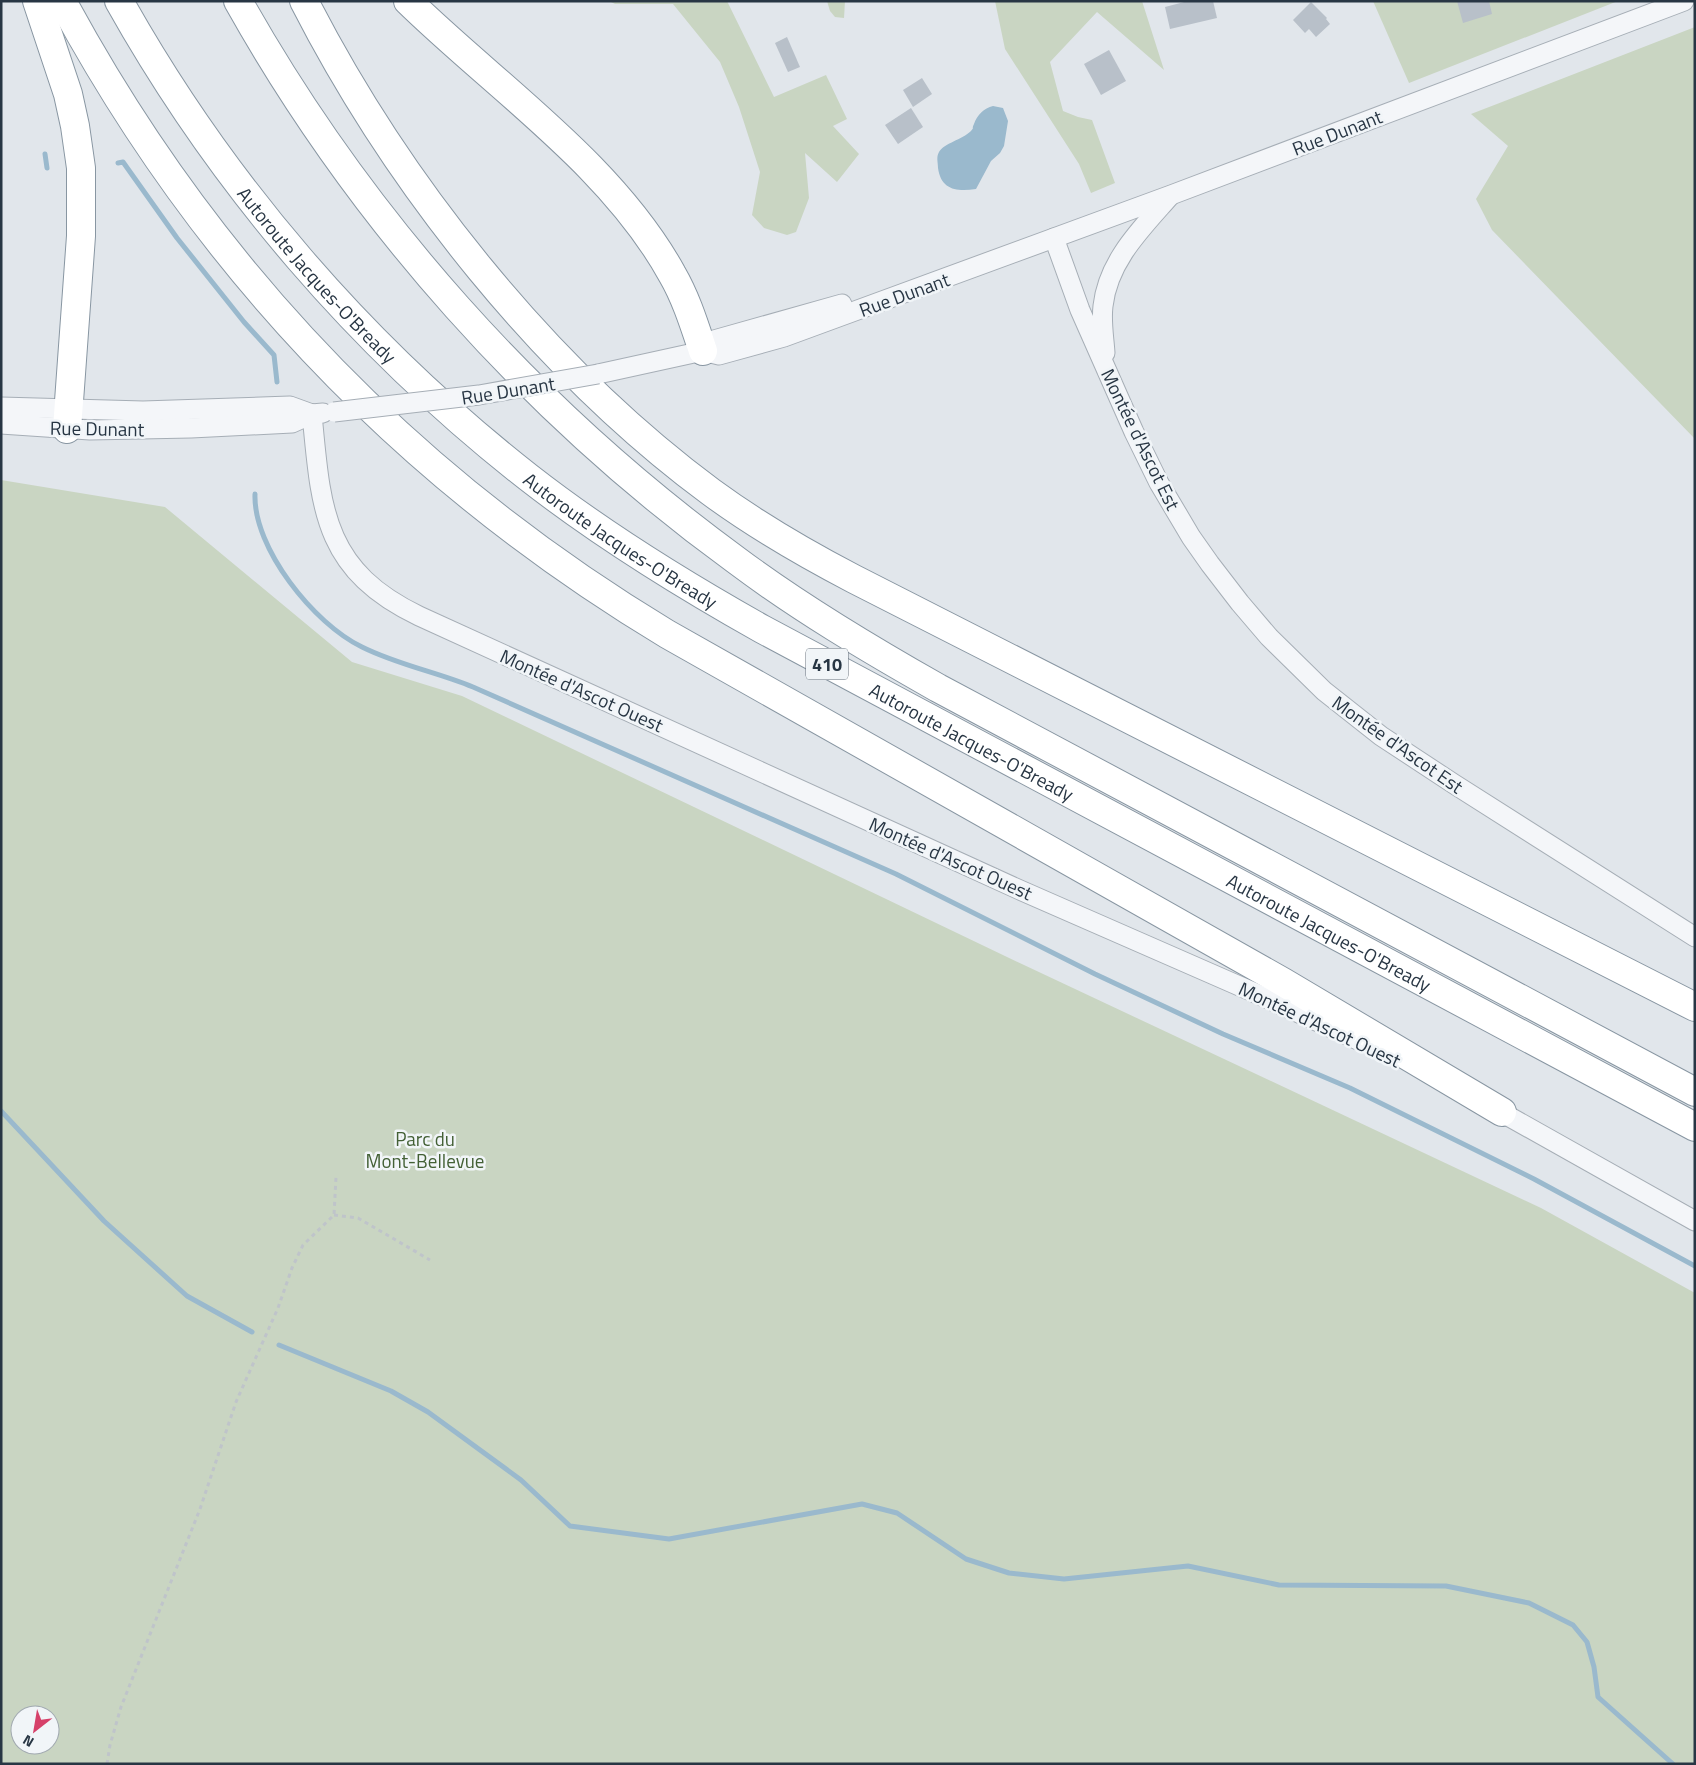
<svg xmlns="http://www.w3.org/2000/svg" width="1696" height="1765" font-family="'Titillium Web',sans-serif">
	<style>
		.green { fill: #c9d5c2; fill-rule: evenodd }
		.water { fill: #9ab9cd }
		.lines { fill: none; stroke-linecap: round; stroke-linejoin: round }
		.stream { stroke: #9ab9cd; stroke-width: 5 }
		.building { fill: #b8c0c9 }
		.tertiary-casing { stroke: #a6aeb6; stroke-width: 21 }
		.motorway-casing { stroke: #8896a2; stroke-width: 30 }
		.path { stroke: #bfc4ca; stroke-width: 3; stroke-dasharray: 4 4; stroke-linecap: butt }
		.tertiary { stroke: #f4f6f9; stroke-width: 19 }
		.motorway { stroke: #fff; stroke-width: 28 }
		.tertiary-bridge-casing { stroke: #a6aeb6; stroke-width: 21; stroke-linecap: butt }
		.tertiary-bridge { stroke: #f4f6f9; stroke-width: 19 }
		.labels { text-anchor: middle; dominant-baseline: central; stroke-width: 5; stroke-linejoin: round; paint-order: stroke }
		.shield { fill: #f1f5f8; stroke: #646f7a; stroke-width: 1 }
		.shield-label { font-size: 18px; font-weight: bold; fill: #283644 }
		.street-label { font-size: 19px; fill: #283644; stroke: #f1f5f8 }
		.park-label { font-size: 19px; fill: #436035; stroke: #f1f5f8 }
	</style>
	<rect width="100%" height="100%" fill="#e1e6eb"/>
	<g class="green">
		<path d="M609,1H727L774,97L826,75L847,119L833,126L859,154L837,182L805,153L809,198L796,232L787,235L764,228L752,215L760,172L739,107L720,62L673,4H615Z"/>
		<path d="M827,1H845L844,18L835,17L830,11Z"/>
		<path d="M995,1H1142L1164,70L1097,12L1050,62L1063,111L1078,117L1092,120L1115,183L1091,193L1079,164L1005,49Z"/>
		<path d="M1373,1H1618L1409,83Z"/>
		<path d="M1695,27V439L1492,230L1476,199L1508,146L1471,114Z"/>
		<path d="M1,480L165,507L352,662L462,696L1024,965L1541,1208L1695,1293V1764H1ZM20,1715H50V1745H20Z"/>
	</g>
	<path class="water" d="M993,106L1003,108L1008,121L1004,146L1000,153L991,161L976,189C957,192 941,190 938,168C938,162 936,157 939,152C944,143 962,140 971,131C975,126 971,130 974,124C977,115 984,108 993,106Z"/>
	<g class="lines">
		<g class="stream">
			<path d="M45,154L47,168"/>
			<path d="M118,163L123,162L177,238L244,322L274,355L277,382"/>
			<path d="M255,494C253,548 314,624 362,647C398,665 437,672 473,687L896,874L1095,974L1223,1034L1350,1088L1534,1179L1695,1266"/>
			<path d="M1,1111L104,1221L187,1296L252,1332"/>
			<path d="M279,1345L391,1391L428,1412L521,1480L570,1526L669,1539L862,1504L897,1513L966,1559L1009,1573L1064,1579L1188,1566L1279,1585L1446,1586L1529,1603L1573,1625L1587,1642L1594,1667L1598,1697L1673,1764"/>
		</g>
	</g>
	<g class="building">
		<path d="M1188,1H1213L1217,18L1170,29L1165,7Z"/>
		<path d="M1457,1H1489L1492,14L1463,23Z"/>
		<path d="M1311,2L1327,18L1326,19L1330,24L1316,37L1309,29L1305,33L1293,20Z"/>
		<path d="M787,37L800,67L788,72L775,43Z"/>
		<path d="M1109,50L1126,81L1101,95L1084,64Z"/>
		<path d="M922,78L932,94L913,107L903,90Z"/>
		<path d="M911,108L923,127L898,144L885,125Z"/>
	</g>
	<g class="lines">
		<g class="tertiary-casing">
			<g id="tertiary">
				<path d="M1054,238L1080,310L1134,432L1159,483L1191,537L1210,564L1240,603L1269,637L1324,691L1381,736L1454,784L1695,937"/>
				<path d="M703,351L714,340L842,304"/>
				<path d="M1105,353C1104,337 1101,322 1103,306C1108,261 1141,229 1170,196"/>
				<path d="M598,374L703,351L719,355L784,337L1171,195L1684,1"/>
				<path d="M1,407L143,411L290,406L312,414"/>
				<path d="M312,414C321,509 323,570 419,616L1020,890L1253,992L1360,1041"/>
				<path d="M1,424L90,430L191,428L292,423L312,414L323,413"/>
				<path d="M1492,1107L1695,1221"/>
			</g>
		</g>
		<g class="motorway-casing">
			<g id="motorway">
				<path d="M37,1L68,94L75,126L81,168V236L67,429"/>
				<path d="M62,1C206,268 408,478 667,634L1283,982L1502,1112"/>
				<path id="s1" d="M119,1C222,185 362,347 528,477C601,534 680,583 762,629L1695,1127"/>
				<path d="M238,1C361,220 533,412 736,560C800,608 869,649 938,688L1695,1092"/>
				<path d="M304,1C398,185 545,369 711,492C756,525 804,553 854,579L1695,1007"/>
				<path d="M408,1C496,87 612,165 672,274C686,298 694,324 703,351"/>
			</g>
		</g>
		<g class="path">
			<path d="M334,1215L358,1218L430,1260"/>
			<path d="M107,1764L110,1745L121,1707L200,1509L236,1402L278,1308L292,1268L303,1245L334,1215L336,1177"/>
		</g>
		<use href="#tertiary" class="tertiary"/>
		<use href="#motorway" class="motorway"/>
		<g class="tertiary-bridge-casing">
			<path id="tertiary-bridge" d="M334,412L479,395L598,374"/>
		</g>
		<use href="#tertiary-bridge" class="tertiary-bridge"/>
	</g>
	<g class="labels">
		<rect class="shield" x="806" y="648.5" width="42" height="31" rx="4"/>
		<g class="shield-label">
			<text x="827" y="664">410</text>
		</g>
		<g class="street-label">
			<text transform="translate(1337 132) rotate(-21)">Rue Dunant</text>
			<text stroke="none"><textPath href="#s1" startOffset="339">Autoroute Jacques-O'Bready</textPath></text>
			<text transform="translate(904 294) rotate(-20)">Rue Dunant</text>
			<text transform="translate(508 390) rotate(-9)">Rue Dunant</text>
			<text transform="translate(97 428) rotate(1)">Rue Dunant</text>
			<text transform="translate(1141 439) rotate(64)">Montée d'Ascot Est</text>
			<text stroke="none"><textPath href="#s1" startOffset="744">Autoroute Jacques-O'Bready</textPath></text>
			<text transform="translate(582 690) rotate(24)">Montée d'Ascot Ouest</text>
			<text stroke="none"><textPath href="#s1" startOffset="1149">Autoroute Jacques-O'Bready</textPath></text>
			<text transform="translate(1398 744) rotate(35)">Montée d'Ascot Est</text>
			<text transform="translate(951 858) rotate(24)">Montée d'Ascot Ouest</text>
			<text stroke="none"><textPath href="#s1" startOffset="1554">Autoroute Jacques-O'Bready</textPath></text>
			<text transform="translate(1320 1024) rotate(25)">Montée d'Ascot Ouest</text>
		</g>
		<g class="park-label">
			<text x="425" y="1138">Parc du<tspan x="425" dy="22">Mont-Bellevue</tspan></text>
		</g>
	</g>
	<rect width="1696" height="1765" fill="none" stroke="#283644" stroke-width="5"/>
	<g transform="translate(35 1730) rotate(211)"><circle r="24" fill="#f1f5f8" stroke="#a1a9b0"/>
	<path d="M0-4L9 19L0 12L-9 19Z" fill="#d64069"/>
	<text y="-8" font-size="14" font-weight="bold" text-anchor="middle" fill="#283644">N</text>
	</g>
</svg>
